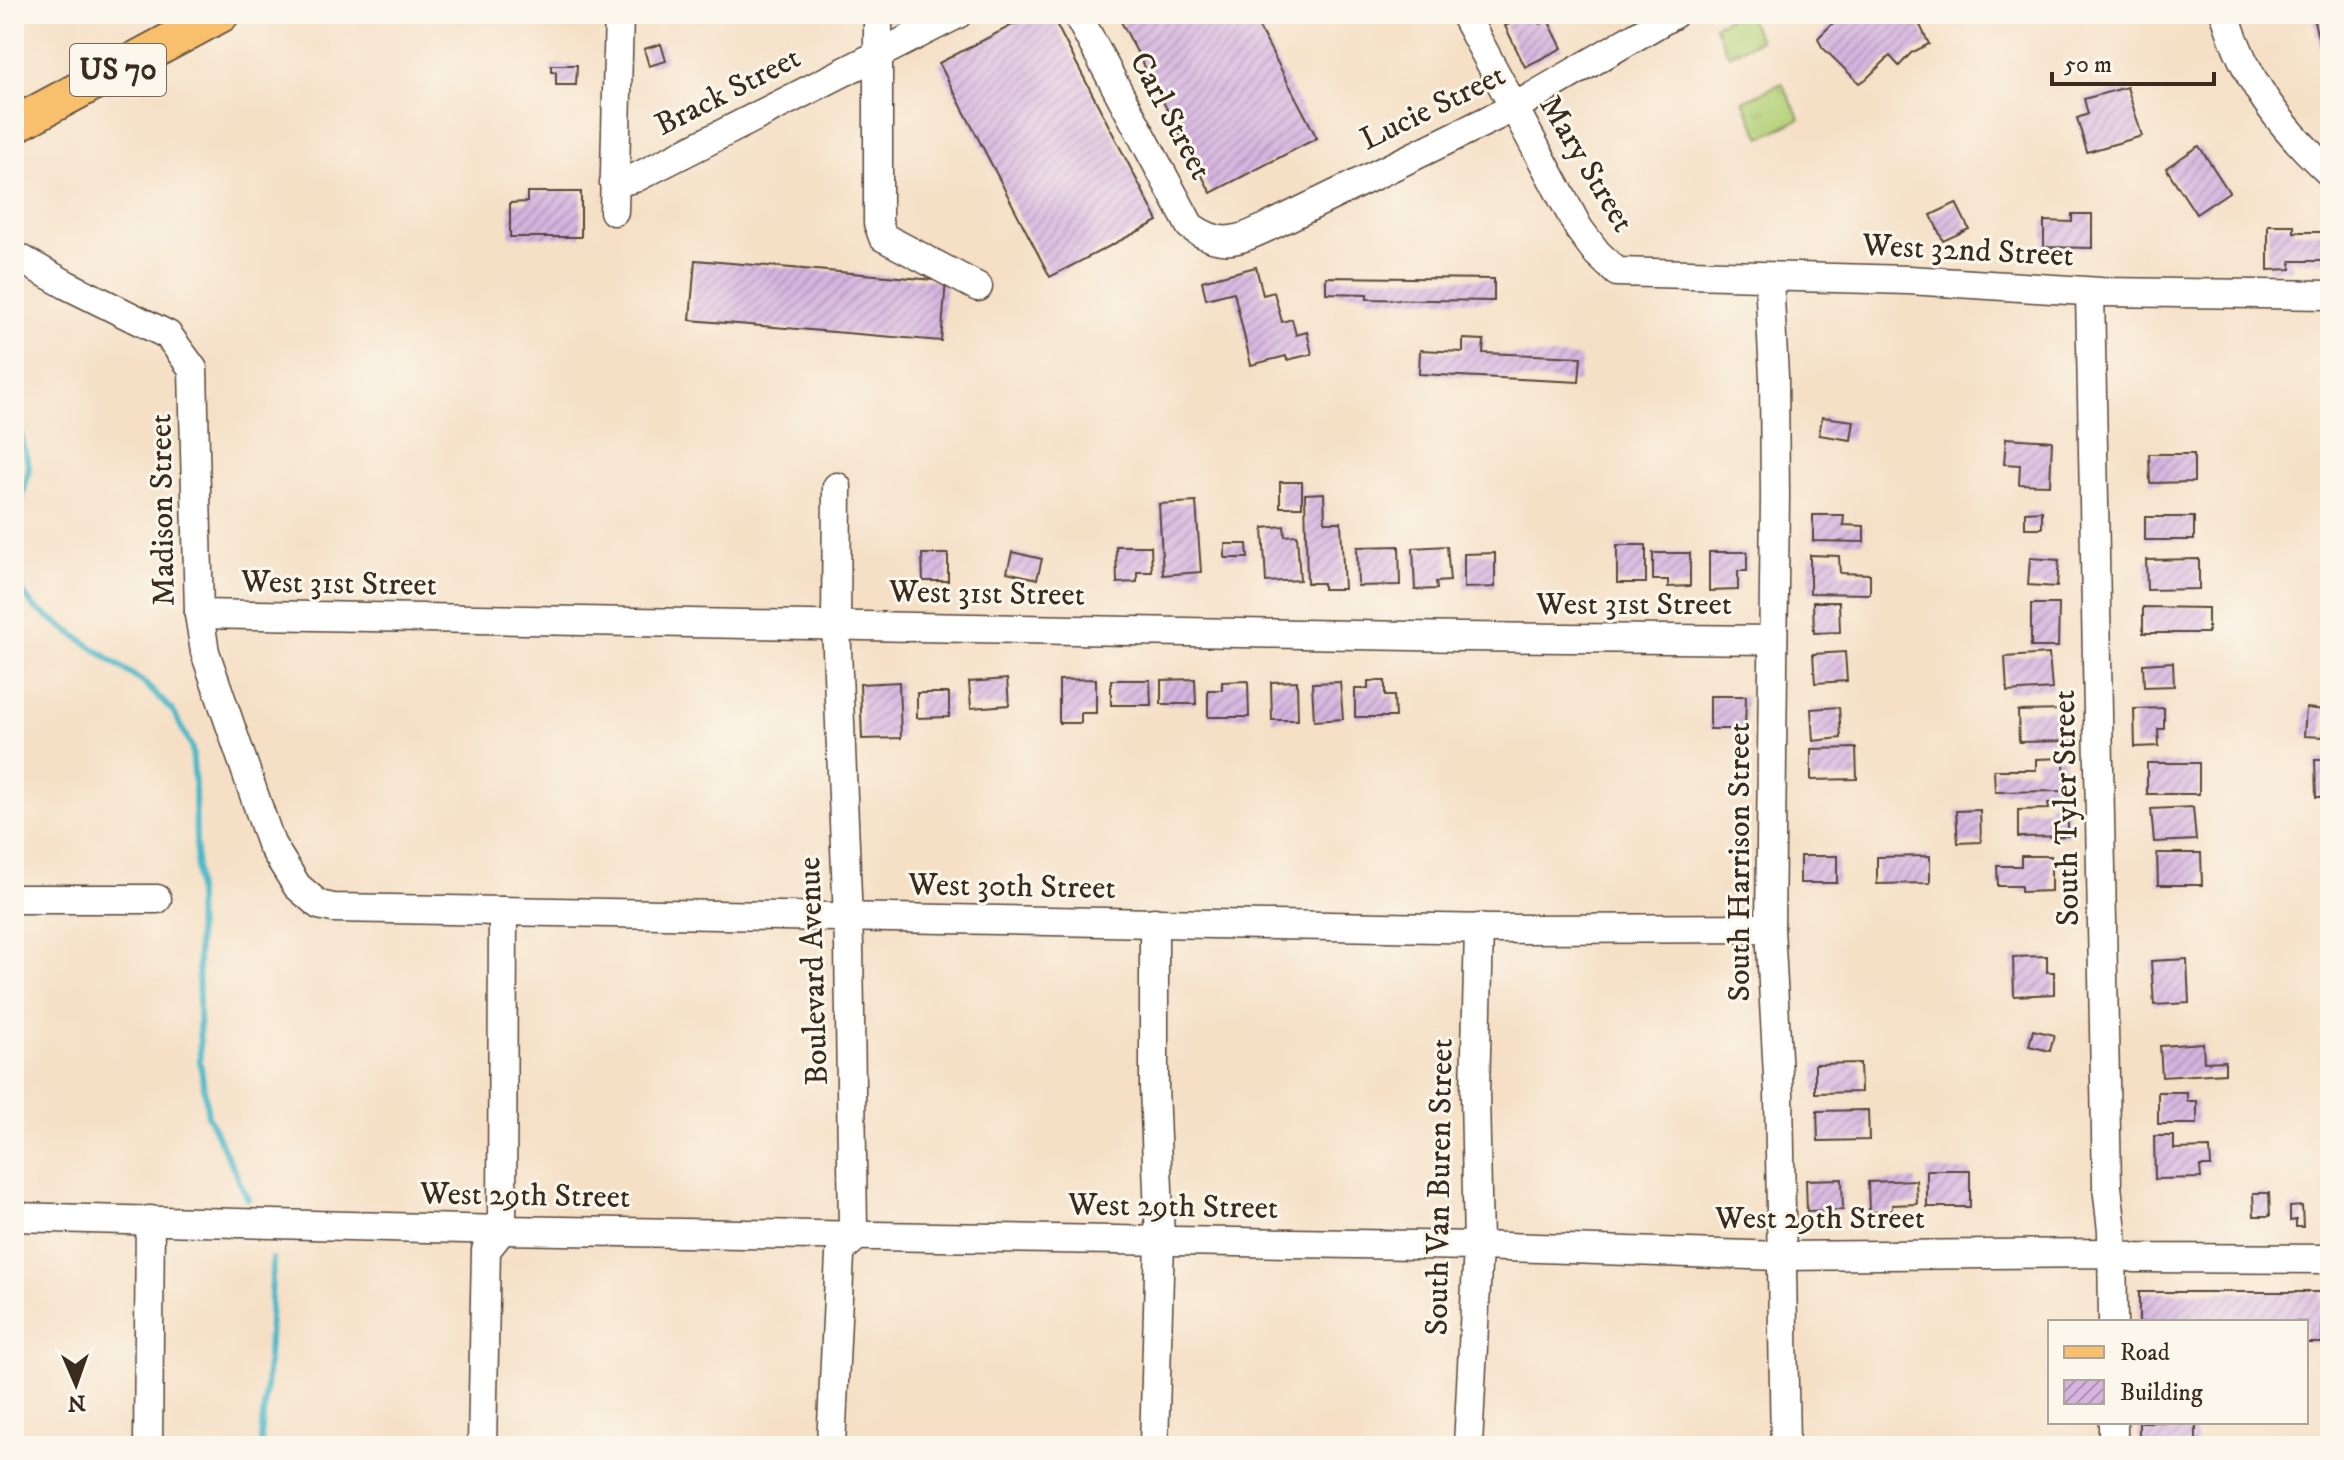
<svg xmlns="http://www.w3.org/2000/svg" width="2344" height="1460" font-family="'IM FELL DW Pica',serif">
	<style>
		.park { fill: url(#park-tufts); stroke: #777d4a; stroke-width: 2 }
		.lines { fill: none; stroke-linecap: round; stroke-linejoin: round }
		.stream { stroke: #4bb8c7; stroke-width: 6 }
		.building { fill: url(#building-hatch) }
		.minor-casing { stroke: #574537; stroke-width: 31 }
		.major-casing { stroke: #574537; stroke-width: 39 }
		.minor { stroke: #fff; stroke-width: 28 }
		.major { stroke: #f8bf6c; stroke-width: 36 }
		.labels { text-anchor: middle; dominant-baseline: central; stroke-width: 6; stroke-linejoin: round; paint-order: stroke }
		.shield { fill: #fbf7ec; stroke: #75685c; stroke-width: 2 }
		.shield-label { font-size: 30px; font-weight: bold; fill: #3b2a1e }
		.street-label { font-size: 32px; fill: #3b2a1e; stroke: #fbf7ec }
	</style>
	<defs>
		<pattern id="park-tufts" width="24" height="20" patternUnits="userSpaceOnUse" patternTransform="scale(2)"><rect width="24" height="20" fill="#b3d076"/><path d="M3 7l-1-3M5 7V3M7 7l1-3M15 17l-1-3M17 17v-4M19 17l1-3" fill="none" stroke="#9bb366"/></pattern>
		<pattern id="building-hatch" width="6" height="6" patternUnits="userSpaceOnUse" patternTransform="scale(2)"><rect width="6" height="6" fill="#d6b4e0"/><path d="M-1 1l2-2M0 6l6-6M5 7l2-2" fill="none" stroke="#af93b5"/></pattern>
	</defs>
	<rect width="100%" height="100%" fill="#fbf7ec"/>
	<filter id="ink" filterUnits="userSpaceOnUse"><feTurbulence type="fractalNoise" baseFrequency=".0125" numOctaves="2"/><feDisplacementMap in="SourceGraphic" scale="16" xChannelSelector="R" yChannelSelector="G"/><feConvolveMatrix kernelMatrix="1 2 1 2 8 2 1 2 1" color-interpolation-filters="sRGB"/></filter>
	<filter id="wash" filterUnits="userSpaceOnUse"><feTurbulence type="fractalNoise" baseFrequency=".006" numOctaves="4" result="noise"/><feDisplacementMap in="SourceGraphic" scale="32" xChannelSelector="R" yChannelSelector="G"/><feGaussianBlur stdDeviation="1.8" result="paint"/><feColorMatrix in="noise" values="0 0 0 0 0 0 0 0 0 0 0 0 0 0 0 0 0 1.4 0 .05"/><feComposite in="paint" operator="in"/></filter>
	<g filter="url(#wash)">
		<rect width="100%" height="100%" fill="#f5e0c6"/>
		<g class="park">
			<path d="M1736,14H1747L1760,40L1729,55L1714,26Z"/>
			<path d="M1782,83L1800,119L1761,138L1743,101Z"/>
		</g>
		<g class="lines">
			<g class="stream">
				<path d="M14,416L18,423L29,468L14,536"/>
				<path d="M14,580L34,607L144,683L173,711L192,748L195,786L200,1061L208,1116L248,1199"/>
				<path d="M262,1446L261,1438L267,1376L273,1259"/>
			</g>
		</g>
		<g id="blocks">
			<g class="building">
				<path d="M642,14H687V20L642,21Z"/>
				<path d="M1034,14H1051L1158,221L1050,277L939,63Z"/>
				<path d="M1117,14H1252L1317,138L1211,193Z"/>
				<path d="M1530,14H1535L1540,24L1548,20L1562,48L1525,67L1505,26Z"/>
				<path d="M1842,14H1936L1919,23L1929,44L1911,53L1899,66L1890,56L1866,79L1859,83L1822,47L1818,38Z"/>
				<path d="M2312,14H2330V80H2329Z"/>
				<path d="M661,44L666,61L649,66L644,49Z"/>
				<path d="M551,65H577L576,85H556V72H551Z"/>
				<path d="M2127,87L2142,136L2087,152L2077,118L2088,114L2084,99Z"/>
				<path d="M2199,146L2229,192L2196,214L2166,168Z"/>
				<path d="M527,192H581V237H510V203L527,202Z"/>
				<path d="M1956,203L1969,229L1943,241L1931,215Z"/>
				<path d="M2072,214H2092V248L2044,247V221L2072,222Z"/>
				<path d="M2268,225H2294V232H2330V261H2291V269L2268,270Z"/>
				<path d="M695,260L946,281L941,341L690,320Z"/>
				<path d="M1256,267L1263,295L1274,292L1282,322L1292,319L1296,335L1307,332L1312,354L1287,360L1286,356L1251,365L1234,292L1206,299L1202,281Z"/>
				<path d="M1326,277L1494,279V301L1367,299V294L1326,293Z"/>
				<path d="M1463,339L1484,340L1483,353L1581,357L1579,382L1419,374L1420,350L1463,352Z"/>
				<path d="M1822,417L1854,421L1851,440L1819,435Z"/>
				<path d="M2006,438L2052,441L2050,485L2019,484L2020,465L2004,464Z"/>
				<path d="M2149,454H2194V482L2150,483Z"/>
				<rect x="1280" y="482" width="22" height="25"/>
				<path d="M1324,493L1325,522H1341L1344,589H1323V583H1307L1305,494Z"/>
				<path d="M1196,502L1201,572L1163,575L1159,504Z"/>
				<path d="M2042,511V528H2025V512Z"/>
				<path d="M1813,515H1844L1843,525L1864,526V542L1813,541Z"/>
				<rect x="2145" y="517" width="49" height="23"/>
				<path d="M1284,526L1285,536L1297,535L1300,580L1266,582L1263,528Z"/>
				<path d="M1225,544H1247L1248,558H1225Z"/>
				<rect x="1617" y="545" width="29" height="38"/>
				<path d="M1116,546H1151L1152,572H1137V582L1117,583Z"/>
				<path d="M1399,546L1400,585L1358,586L1357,547Z"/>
				<path d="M1447,546L1450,581L1436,582L1437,589L1415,590L1413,548Z"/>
				<path d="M1012,552L1042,559L1037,579L1007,572Z"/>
				<path d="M1709,552H1747V571H1738V590L1709,591Z"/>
				<path d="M1495,553V587L1464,588V554Z"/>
				<path d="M1653,553H1690V586L1668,587V580H1653Z"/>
				<path d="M922,554H948V581H923Z"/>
				<path d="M1810,555L1839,556L1840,573L1870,574V594L1810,593Z"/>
				<path d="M2030,558L2059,560L2057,587L2028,585Z"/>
				<path d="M2199,559V589L2147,590L2146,560Z"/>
				<path d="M1813,602H1839L1840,632L1814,633Z"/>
				<path d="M2031,604H2059L2058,647H2031Z"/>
				<path d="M2143,607L2208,608V633H2143Z"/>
				<path d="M1845,652L1847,681L1815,683L1813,654Z"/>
				<path d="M2049,654L2052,689L2007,692L2005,657Z"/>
				<path d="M2173,662L2174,686L2144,687L2143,664Z"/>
				<path d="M1007,679L1009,705L971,708L969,682Z"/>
				<path d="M1096,679V713H1081V723H1059V680Z"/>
				<path d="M1195,679L1196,704H1161V680Z"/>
				<path d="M1111,680H1150L1151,705H1111Z"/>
				<path d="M1248,681L1249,717H1208V690H1222V682Z"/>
				<path d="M1297,681L1298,720H1272L1271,682Z"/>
				<path d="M1368,681H1385V696H1394L1395,717H1355V689H1368Z"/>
				<path d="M899,682L901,738L862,739L860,684Z"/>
				<path d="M1340,682L1343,719L1314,721L1312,683Z"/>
				<path d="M917,693H949V717L917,718Z"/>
				<path d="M1710,696H1746L1745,729H1710Z"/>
				<path d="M1839,707L1841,738L1813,741L1811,709Z"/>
				<path d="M2164,708V729H2158L2159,746L2135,747L2134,709Z"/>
				<path d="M2306,708L2324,710L2323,737L2304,736Z"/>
				<path d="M2063,710L2064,741L2019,742L2018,711Z"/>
				<path d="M1856,748L1857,779L1811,780V749Z"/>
				<path d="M2064,758L2065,791L1995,792L1994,770H2036V759Z"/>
				<path d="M2315,760H2330V797H2316Z"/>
				<rect x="2147" y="763" width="52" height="31"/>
				<path d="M2068,802V836L2018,837V810L2049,809L2048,803Z"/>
				<path d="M2193,807L2196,840L2154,842L2151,809Z"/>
				<path d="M1980,810L1981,842L1958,843L1956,811Z"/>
				<path d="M2157,853H2201L2202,885H2158Z"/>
				<rect x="1800" y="856" width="37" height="27"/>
				<path d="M1930,856V883L1877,884V857Z"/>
				<path d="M2021,856H2051V891L2021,892V886H1998L1997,866H2021Z"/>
				<path d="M2047,956V972H2054V994L2014,996L2013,957Z"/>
				<path d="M2187,959L2189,1003L2154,1005L2151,961Z"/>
				<path d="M2033,1030L2054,1035L2050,1051L2029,1046Z"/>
				<path d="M2203,1043L2204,1062L2225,1061V1073L2162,1077L2160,1046Z"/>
				<path d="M1860,1063L1861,1092L1815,1093V1064Z"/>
				<path d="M2158,1092H2187V1101H2197V1124H2158Z"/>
				<path d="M1868,1110L1869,1140L1818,1141L1817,1111Z"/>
				<path d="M2154,1136H2174V1149L2210,1148L2211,1166H2200L2201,1178L2155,1179Z"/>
				<rect x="1927" y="1170" width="43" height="37"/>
				<path d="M1842,1179L1843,1210L1807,1211L1806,1180Z"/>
				<path d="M1916,1180L1917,1204L1892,1205V1211L1869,1212L1868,1182Z"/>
				<path d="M2253,1193H2269L2270,1216H2254Z"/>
				<path d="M2302,1206L2303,1227H2296V1220L2290,1221V1207Z"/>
				<path d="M2139,1292H2322V1343H2306V1322H2139Z"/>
				<rect x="2139" y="1422" width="57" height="24"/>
			</g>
		</g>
	</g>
	<g filter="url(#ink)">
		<use href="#blocks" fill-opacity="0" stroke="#574537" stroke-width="2"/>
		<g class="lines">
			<g class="minor-casing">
				<g id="minor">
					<path d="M878,14V223L883,237L978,287"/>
					<path d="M1077,14L1190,226C1222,249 1237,241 1270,226L1513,108L1674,14"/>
					<path d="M1464,14L1579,229L1597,253L1617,272L1909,280L2101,292L2330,295"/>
					<path d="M2225,14C2245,80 2280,127 2330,173"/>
					<path d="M614,183L635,178L958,14"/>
					<path d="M614,211L619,14"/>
					<path d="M14,255L67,285L168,335L193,369L199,614L205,652L271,844L297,886L319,905L333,908L1493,929L1770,928"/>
					<path d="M1769,278L1774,377L1775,497L1770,928L1779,1094L1785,1446"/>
					<path d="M2090,292L2107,1186L2112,1231L2113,1322"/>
					<path d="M199,614L1463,637L1773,640"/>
					<path d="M14,899H157"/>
					<path d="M1154,922V1087L1160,1241L1154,1446"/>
					<path d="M14,1217L502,1230L1478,1246L1780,1256L2112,1253L2135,1258L2330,1259"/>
					<path d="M2113,1422V1446"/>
					<path d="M148,1446L150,1220"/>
					<path d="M482,1446L486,1250L502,1230L503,911"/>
					<path d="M831,1446L840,1255L843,1248L857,1236L853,1229L849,945L836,625L837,487"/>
					<path d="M1468,1446L1478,1246L1475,1093L1479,928"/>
				</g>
			</g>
			<g class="major-casing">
				<path id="major" d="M14,125L221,14"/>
			</g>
			<use href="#minor" class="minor"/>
			<use href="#major" class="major"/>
		</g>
	</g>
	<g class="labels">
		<rect class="shield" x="70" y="44" width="96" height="52" rx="6"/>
		<g class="shield-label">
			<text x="118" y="70">US 70</text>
		</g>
		<g class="street-label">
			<text transform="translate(728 92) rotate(-27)">Brack Street</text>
			<text transform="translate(1433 108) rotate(-26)">Lucie Street</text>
			<text transform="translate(1170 116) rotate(62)">Carl Street</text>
			<text transform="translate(1586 164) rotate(59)">Mary Street</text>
			<text transform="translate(1968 251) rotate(3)">West 32nd Street</text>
			<text transform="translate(163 510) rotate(-91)">Madison Street</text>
			<text transform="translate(339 584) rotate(1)">West 31st Street</text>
			<text transform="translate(987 594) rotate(1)">West 31st Street</text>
			<text x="1634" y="605">West 31st Street</text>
			<text transform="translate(2067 808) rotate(-91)">South Tyler Street</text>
			<text transform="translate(1740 862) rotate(-90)">South Harrison Street</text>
			<text transform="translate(1012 887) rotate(1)">West 30th Street</text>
			<text transform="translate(814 971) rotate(-92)">Boulevard Avenue</text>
			<text transform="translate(1440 1187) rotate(-89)">South Van Buren Street</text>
			<text transform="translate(525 1196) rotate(1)">West 29th Street</text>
			<text transform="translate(1173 1207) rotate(1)">West 29th Street</text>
			<text x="1820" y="1219">West 29th Street</text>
		</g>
	</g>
	<rect width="2344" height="1460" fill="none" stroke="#fbf7ec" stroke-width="48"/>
	<rect x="2048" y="1320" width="260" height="104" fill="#fbf7ec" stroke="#aea59a" stroke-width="2"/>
	<rect x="2064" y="1346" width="40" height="12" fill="#f8bf6c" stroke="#aea59a" stroke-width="2"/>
	<text x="2120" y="1360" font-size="24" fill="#3b2a1e">Road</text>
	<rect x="2064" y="1380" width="40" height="24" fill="url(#building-hatch)" stroke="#aea59a" stroke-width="2"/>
	<text x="2120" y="1400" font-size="24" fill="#3b2a1e">Building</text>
	<g transform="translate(76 1384) rotate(178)" stroke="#fbf7ec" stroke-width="6" paint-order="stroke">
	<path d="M0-6L14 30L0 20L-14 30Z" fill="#3b2a1e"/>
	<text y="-12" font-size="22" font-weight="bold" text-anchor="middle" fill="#3b2a1e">N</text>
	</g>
	<path d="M2052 72v12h162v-12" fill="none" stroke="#3b2a1e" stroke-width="4"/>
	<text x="2064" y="72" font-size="24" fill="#3b2a1e" stroke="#fbf7ec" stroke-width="6" paint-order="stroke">50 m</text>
</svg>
